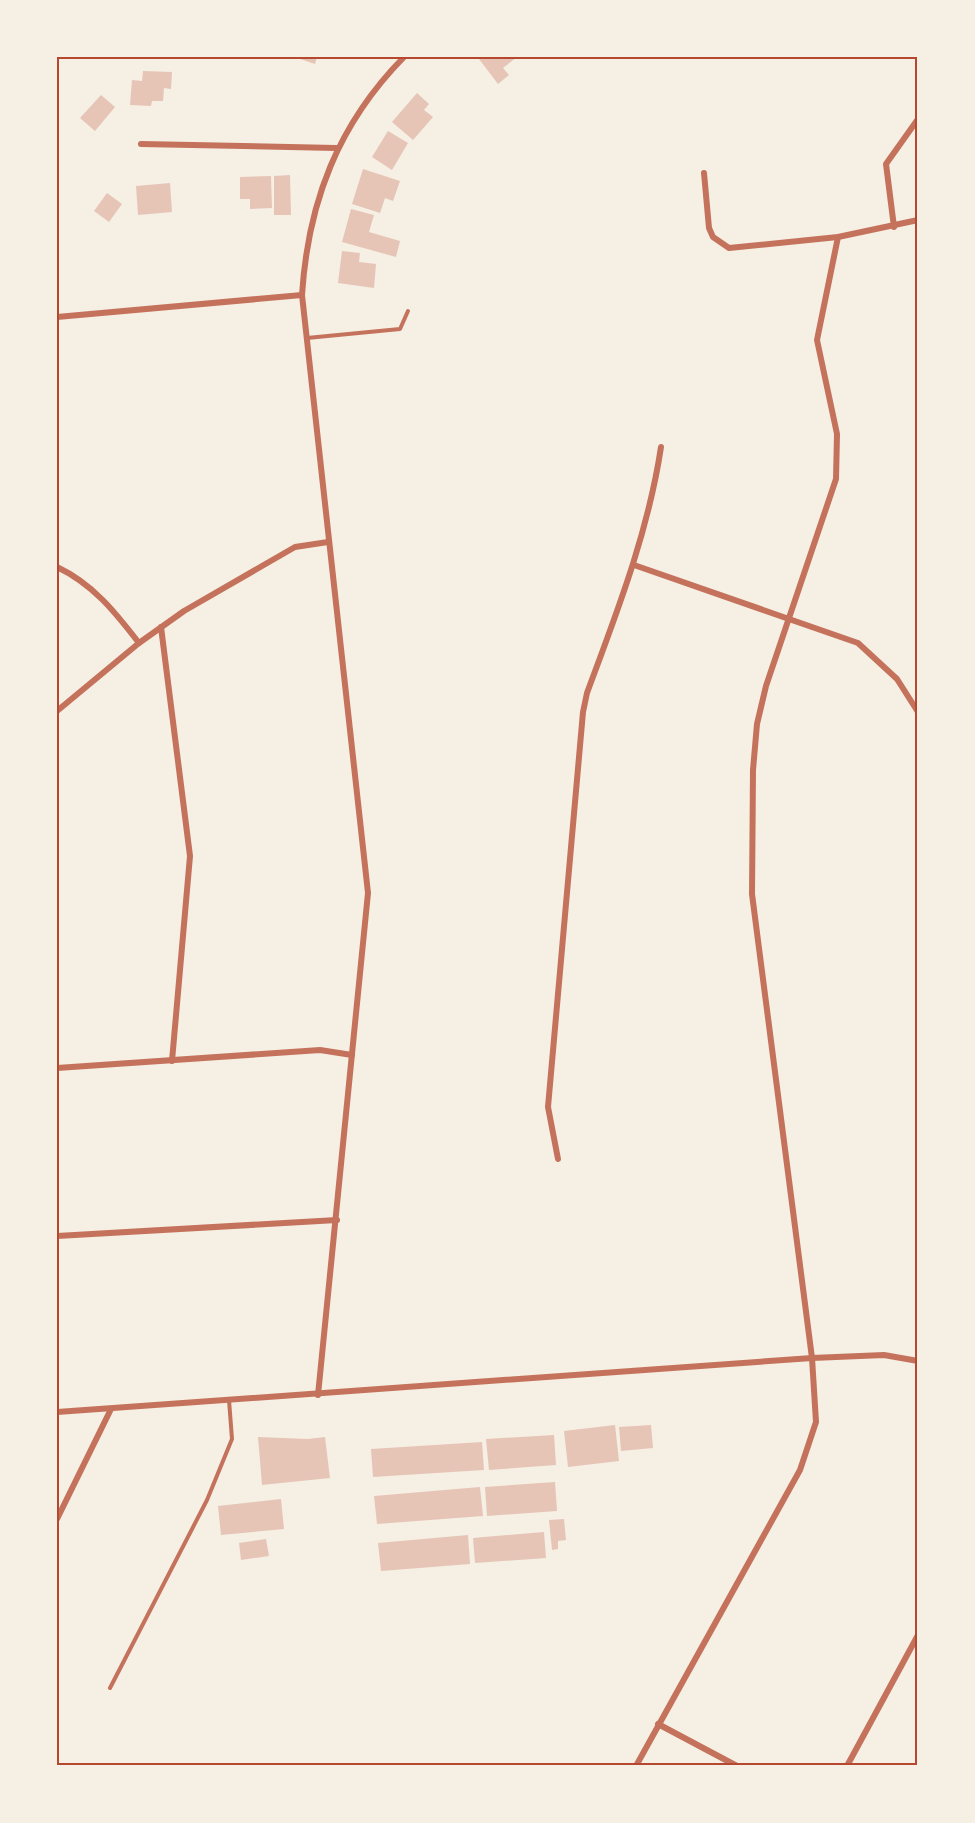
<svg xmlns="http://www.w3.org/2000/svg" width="975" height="1823" font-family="Figtree,sans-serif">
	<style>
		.building { fill: #e6c5b7 }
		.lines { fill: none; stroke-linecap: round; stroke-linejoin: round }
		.service { stroke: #c5725c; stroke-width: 4 }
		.minor { stroke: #c5725c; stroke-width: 6 }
		.neatline { fill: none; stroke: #b5482f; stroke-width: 2 }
	</style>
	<rect width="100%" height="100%" fill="#f6efe4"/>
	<g class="building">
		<path d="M294,57H317L315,64Z"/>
		<path d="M482,57H517L503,68L509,75L498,84L479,59Z"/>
		<path d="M143,71L172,72L171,89L164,88L163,101H152L151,106L130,105L132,80L142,81Z"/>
		<path d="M417,93L429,104L424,110L433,117L413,140L392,122Z"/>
		<path d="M101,95L115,107L95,131L80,118Z"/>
		<path d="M388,131L408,143L392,170L372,157Z"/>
		<path d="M363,169L400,181L393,201L385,198L380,213L352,204Z"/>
		<path d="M290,175L291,215H274V176Z"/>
		<path d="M271,176L272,208L250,209V199H240V177Z"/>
		<path d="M170,183L172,212L138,215L136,186Z"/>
		<path d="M107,193L122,204L109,222L94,211Z"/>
		<path d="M351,209L374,215L369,232L400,241L396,257L342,242Z"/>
		<path d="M342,251L360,253L359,262L376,264L374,288L338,283Z"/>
		<path d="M615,1425L619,1461L568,1467L564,1431Z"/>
		<path d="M651,1425L653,1448L621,1451L619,1427Z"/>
		<path d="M554,1435L556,1465L489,1470L486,1439Z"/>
		<path d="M258,1437L308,1439L325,1437L330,1478L262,1485Z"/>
		<path d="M482,1442L484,1470L373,1477L371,1449Z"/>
		<path d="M555,1482L557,1511L487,1516L485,1487Z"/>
		<path d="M480,1487L483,1516L377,1524L374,1496Z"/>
		<path d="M281,1499L284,1529L221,1535L218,1506Z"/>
		<path d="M564,1519L566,1540L558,1541V1549L552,1550L549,1520Z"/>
		<path d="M544,1532L546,1558L475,1563L473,1538Z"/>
		<path d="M468,1535L470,1564L381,1571L378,1543Z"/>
		<path d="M266,1539L269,1556L241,1560L239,1543Z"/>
	</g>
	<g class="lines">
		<g class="service">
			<path d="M307,338L400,329L408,311"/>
			<path d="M110,1688L207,1500L232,1439L229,1400"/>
		</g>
		<g class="minor">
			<path d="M141,144L336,148"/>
			<path d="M704,173L709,228L713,237L729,248L838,237L918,220"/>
			<path d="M894,227L886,164L918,119"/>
			<path d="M57,317L302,295"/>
			<path d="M634,565L858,643L897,679L918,712"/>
			<path d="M57,567C93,584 115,612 139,643"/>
			<path d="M161,627L190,856L172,1061"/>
			<path d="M57,711L139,643L184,611L295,547L328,542"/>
			<path d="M57,1068L320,1050L352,1055"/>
			<path d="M558,1159L548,1107L583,712L587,693C617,612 648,533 661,447"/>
			<path d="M57,1236L337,1220"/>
			<path d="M318,1395L368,893L302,295C308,202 338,124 404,57"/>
			<path d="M57,1412L812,1358L884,1355L918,1361"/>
			<path d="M57,1519L111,1409"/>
			<path d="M658,1724L737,1766"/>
			<path d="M636,1766L800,1470L816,1422L812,1358L752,894L753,770L757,724L766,686L836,479L837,434L817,340L838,237"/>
			<path d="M847,1766L918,1635"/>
		</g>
	</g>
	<rect width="975" height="1823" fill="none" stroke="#f6efe4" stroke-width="117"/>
	<rect x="58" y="58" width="858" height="1706" class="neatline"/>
</svg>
